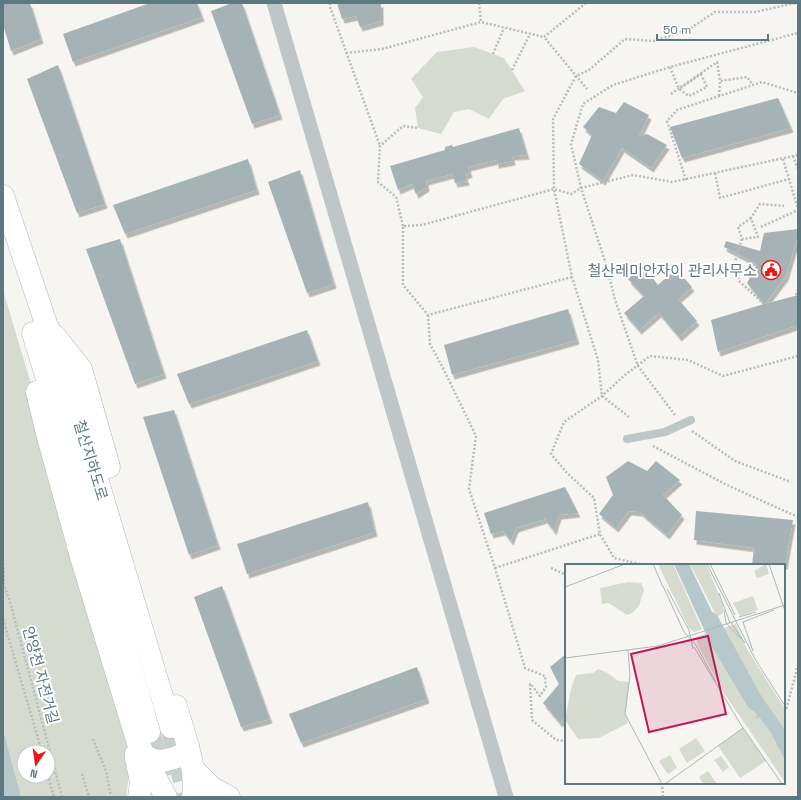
<svg xmlns="http://www.w3.org/2000/svg" width="801" height="800" font-family="'Space Grotesk','Noto Sans KR',sans-serif">
	<style>
		.green { fill: #d6dbd0; fill-rule: evenodd }
		.water { fill: #b6c8ca }
		.building { fill: #a5b3b6; filter: url(#shadow) }
		.lines { fill: none; stroke-linecap: round; stroke-linejoin: round }
		.primary-tunnel { stroke: #c8d0cf; stroke-width: 22; stroke-dasharray: 22 11; stroke-linecap: butt }
		.primary-casing { stroke: #b0b8bb; stroke-width: 23 }
		.path { stroke: #b7bcbe; stroke-width: 2.5; stroke-dasharray: 2 2; stroke-linecap: butt }
		.lane { stroke: #bfc6c8; stroke-width: 8 }
		.street { stroke: #bfc6c8; stroke-width: 15 }
		.primary { stroke: #fff; stroke-width: 22 }
		.labels { text-anchor: middle; dominant-baseline: central; stroke-width: 4; stroke-linejoin: round; paint-order: stroke }
		.poi-label { font-size: 15px; fill: #5d7980; stroke: #fff; text-anchor: end }
		.street-label { font-size: 15px; fill: #5d7980; stroke: #fff }
		.inset-road { fill: none; stroke: #abb8ba; stroke-width: 1 }
		.view { fill: #c2185b; fill-opacity: 0.15; stroke: #c2185b; stroke-width: 2 }
		.inset-edge { fill: none; stroke: #5d7980; stroke-width: 2 }
	</style>
	<defs>
		<filter id="shadow"><feDropShadow dx="2.5" dy="4.5" stdDeviation="0" flood-color="#0004"/></filter>
	</defs>
	<rect width="100%" height="100%" fill="#f6f5f1"/>
	<g class="green">
		<path d="M474,47L504,58L525,91L503,99L489,119L469,109L454,112L441,134L418,128L415,108L423,97L411,79L437,52Z"/>
		<path d="M3,290L36,401L131,760L126,797H3ZM24,752H48V776H24Z"/>
	</g>
	<path class="water" d="M3,730L21,797H3Z"/>
	<g class="building">
		<path d="M3,3H30L41,39L11,51L3,25Z"/>
		<path d="M150,3H197L202,17L73,62L63,34Z"/>
		<path d="M232,3H242L280,115L252,124L211,11Z"/>
		<path d="M337,3H381V21L360,27L356,16L342,19Z"/>
		<path d="M58,65L105,204L77,213L27,79Z"/>
		<path d="M778,98L791,128L682,158L670,127Z"/>
		<path d="M624,102L649,115L639,136L647,134L667,145L651,168L622,148L603,181L579,164L592,135L583,127L599,107L616,113Z"/>
		<path d="M519,128L527,155L512,156L513,161L496,164V160L468,167L470,173L465,175L467,181L455,183L452,174L426,181L427,187L416,194L412,184L398,190L390,166L445,150V147L452,145L453,147Z"/>
		<path d="M248,159L257,190L125,234L113,205Z"/>
		<path d="M300,170L334,284L307,293L268,182Z"/>
		<path d="M798,229V236L786,276L765,304L798,295V325L718,352L711,320L764,304L747,283L757,264L724,247L726,241L760,251L764,233Z"/>
		<path d="M120,239L164,374L135,384L86,249Z"/>
		<path d="M643,266L658,285L676,269L692,287L678,299L697,321L679,337L659,313L639,330L624,313L644,296L628,279Z"/>
		<path d="M568,309L577,340L452,375L444,345Z"/>
		<path d="M307,330L318,361L189,404L177,374Z"/>
		<path d="M174,410L218,545L189,555L143,417Z"/>
		<path d="M628,461L647,471L656,461L680,480L663,495L682,515L667,535L640,512L629,511L616,528L599,514L613,495L606,477Z"/>
		<path d="M565,487L578,513L559,515L554,531L545,519L516,528L511,541L503,531L491,534L484,513Z"/>
		<path d="M368,502L375,532L247,574L237,544Z"/>
		<path d="M696,511L793,520L785,565H752L754,548L694,540Z"/>
		<path d="M222,586L270,719L241,727L194,597Z"/>
		<path d="M566,654V716L560,723L543,703L559,684L550,667Z"/>
		<path d="M417,667L427,699L301,743L289,714Z"/>
	</g>
	<g class="lines">
		<g class="primary-tunnel">
			<path d="M171,727L188,797"/>
			<path d="M149,732L161,777"/>
		</g>
		<g class="primary-casing">
			<g id="primary">
				<path d="M3,196L86,442L171,727"/>
				<path d="M33,333L68,448L149,732"/>
				<path d="M55,336L81,369L109,467"/>
				<path d="M37,392L48,437L82,560L138,743L153,773L166,797"/>
				<path d="M176,706C184,735 197,766 193,797"/>
				<path d="M136,754V758L141,782L139,797"/>
				<path d="M142,754L153,760L162,761L174,758L184,754L188,746"/>
				<path d="M194,770L211,787L229,797"/>
			</g>
		</g>
		<g class="path">
			<path d="M330,3V7L380,146"/>
			<path d="M479,3L481,22"/>
			<path d="M586,3L544,37L587,89"/>
			<path d="M346,53L382,49L481,22L544,37"/>
			<path d="M493,54L504,28"/>
			<path d="M670,67L679,89"/>
			<path d="M512,70L530,34"/>
			<path d="M701,74L707,87L689,96L679,89Z"/>
			<path d="M671,94L717,62L720,81L747,77L753,85"/>
			<path d="M719,96L720,81"/>
			<path d="M793,156L798,169"/>
			<path d="M783,159L798,209"/>
			<path d="M715,173L720,198L789,179"/>
			<path d="M686,180L667,121L677,110L762,82L798,93"/>
			<path d="M797,192H798"/>
			<path d="M751,218L738,227L742,239L758,237L751,218L760,204L784,206"/>
			<path d="M403,226L396,197L378,182L380,146L403,126L418,128"/>
			<path d="M761,227L798,210"/>
			<path d="M742,239L734,265L739,281L764,304"/>
			<path d="M572,277L428,315L403,285V226L422,225L554,189L571,194L581,188L633,175L672,182L798,155"/>
			<path d="M796,295L798,290"/>
			<path d="M428,315L430,344L444,370L476,436L469,489L495,568L525,668L545,676L546,687L540,696L530,683"/>
			<path d="M675,415L638,366L615,300L606,264L581,188L571,144L583,104L613,85L670,67L798,33"/>
			<path d="M629,417L602,396L598,360L572,277L554,189L553,119L576,76L589,70L625,39L654,41L688,30L715,12H755L796,3"/>
			<path d="M692,431L735,461L791,482"/>
			<path d="M653,446L727,485L798,517"/>
			<path d="M3,559L4,584"/>
			<path d="M644,565L614,558L600,534L594,498L567,473L551,454L564,422L602,396L625,375L650,356L688,360L723,376L798,356"/>
			<path d="M495,568L600,534"/>
			<path d="M551,568L566,575"/>
			<path d="M3,583L9,598L62,797"/>
			<path d="M3,619L42,752"/>
			<path d="M530,684L532,720L556,740L566,741"/>
			<path d="M784,712L787,707L798,665"/>
			<path d="M93,739L106,771L111,797"/>
			<path d="M82,774L89,797"/>
			<path d="M48,775L54,797"/>
			<path d="M662,783L663,796"/>
		</g>
		<path class="lane" d="M627,439L665,432L691,420"/>
		<path class="street" d="M274,3L506,797"/>
		<use href="#primary" class="primary"/>
	</g>
	<defs>
		<g id="civic-ring" transform="scale(1)"><circle r="9.5" fill="#fff" stroke="#f51311" stroke-width="1.5"/><path d="M-.6-6.5H3V-4.5H.6V-3L4-1V1h2V6H-6V1h2V-1L-.6-3ZM-1.2 2.5V6h2.4V2.5Z" fill="#f51311"/></g>
	</defs>
	<g fill-rule="evenodd">
		<use href="#civic-ring" x="771" y="270"/>
	</g>
	<g class="labels">
		<g class="poi-label">
			<text x="757" y="270">철산레미안자이 관리사무소</text>
		</g>
		<g class="street-label">
			<text transform="translate(91 460) rotate(73)">철산지하도로</text>
			<text transform="translate(41 675) rotate(75)">안양천 자전거길</text>
		</g>
	</g>
	<g transform="translate(565 564)">
		<rect width="220" height="220" fill="#f6f5f1"/>
		<path d="M93,0H108L137,65L129,68L124,64ZM125,0H141L158,40V49L152,53ZM201,0L204,10L192,14L189,7ZM63,18L76,19L79,26L74,42L67,49L62,51L44,39L37,40L35,24ZM188,32L193,46L175,52L168,39ZM171,60L182,85L220,145V218L158,128L132,79L131,73ZM33,105L43,109L53,117L64,118L60,150L63,159L34,174L13,175L0,156L6,125L11,111L28,109ZM178,164L201,197L175,214L153,182ZM131,174L140,187L122,199L114,185ZM105,191L112,204L103,210L94,197ZM156,192L164,203L158,208L149,196ZM143,207L151,219L150,220H138L134,213Z" fill="#d6dbd0"/>
		<path d="M109,0H124L147,48L152,51L195,130L220,166V196L205,167L194,153L191,155L192,150L183,143L146,81Z" fill="#b6c8ca"/>
		<path class="inset-road" d="M88,0L98,23M142,0L190,95L220,142M145,0L170,51M204,0L220,47M98,22L119,68L131,81L151,118M0,23L60,0M102,25L124,66L128,85M154,29L165,59M159,46L161,59L176,75M174,53L191,48M166,59L180,79M129,83L176,161L217,220M63,86L65,111L60,150L97,220M188,87L178,58L209,46M0,94L93,82L220,41M100,220L178,164"/>
		<path class="view" d="M143,72L161,150L84,168L66,90Z"/>
		<rect width="220" height="220" class="inset-edge"/>
	</g>
	<rect width="801" height="800" fill="none" stroke="#5d7980" stroke-width="8"/>
	<g transform="translate(36 764) rotate(193)"><circle r="19" fill="#ffffff" stroke="#bec9cc"/>
	<path d="M0-3L7 15L0 10L-7 15Z" fill="#f51311"/>
	<text y="-6" font-size="11" font-weight="bold" text-anchor="middle" fill="#5d7980">N</text>
	</g>
	<path d="M657 34v6h111v-6" fill="none" stroke="#5d7980" stroke-width="2"/>
	<text x="663" y="34" font-size="12" fill="#5d7980" stroke="#ffffff" stroke-width="3" paint-order="stroke">50 m</text>
</svg>
